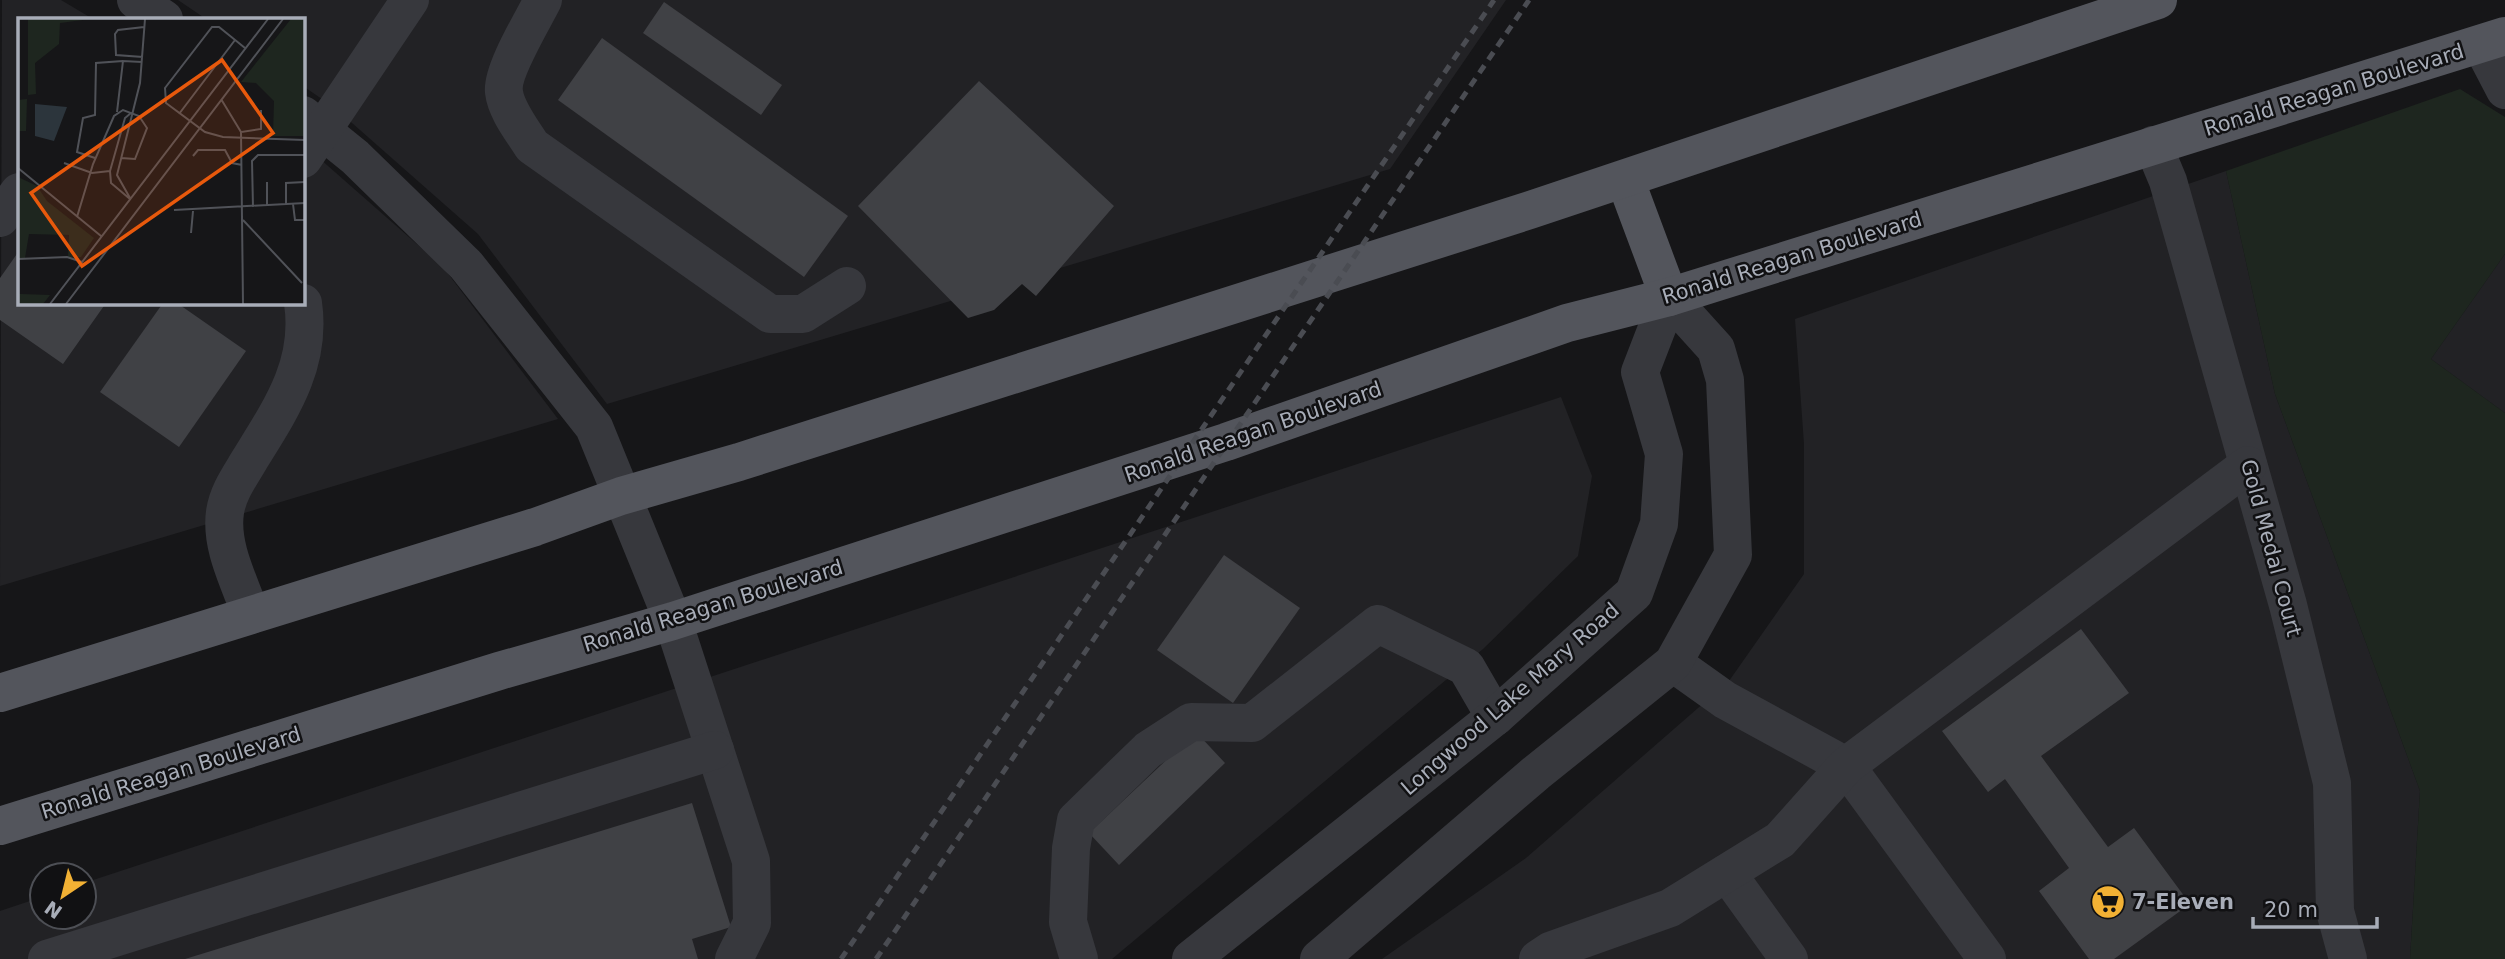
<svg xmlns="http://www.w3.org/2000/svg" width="2505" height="959" font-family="'DejaVu Sans',sans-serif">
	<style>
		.built { fill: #222225 }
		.green { fill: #1e261f }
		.building { fill: #404145 }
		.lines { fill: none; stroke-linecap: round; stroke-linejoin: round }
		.minor { stroke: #37383d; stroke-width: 38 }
		.major { stroke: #53555c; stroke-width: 38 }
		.rail { stroke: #4a4c52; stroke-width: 5; stroke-dasharray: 9 7; stroke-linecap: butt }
		.labels { text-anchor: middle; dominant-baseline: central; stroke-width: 5; stroke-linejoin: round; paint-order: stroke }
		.street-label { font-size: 21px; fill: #a8adb8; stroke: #111113 }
		.poi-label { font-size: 21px; font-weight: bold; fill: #a8adb8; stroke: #111113; text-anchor: start }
		.inset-road { fill: none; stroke: #505258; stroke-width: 2 }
		.view { fill: #e8590c; fill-opacity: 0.15; stroke: #e8590c; stroke-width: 3.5 }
		.inset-edge { fill: none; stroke: #a8adb8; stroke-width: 3.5 }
	</style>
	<rect width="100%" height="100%" fill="#161618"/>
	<g class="built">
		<path d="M2,0H61L93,19H19V303H303V144L443,267L558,419L0,586Z"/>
		<path d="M178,0H1506L1390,169L607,404L478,234L335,108L303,86V19H206Z"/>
		<path d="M2226,171L2275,394L2420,791L2410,959H1382L1526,858L1729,681L1804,574V444L1795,319Z"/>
		<path d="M2505,254V413L2431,359Z"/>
		<path d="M1561,397L1592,476L1578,556L1483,649L1112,959H0V911L42,897V917H84V883Z"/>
	</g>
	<path class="green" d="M2460,89L2505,117V254L2431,359L2505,413V959H2410L2420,791L2275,394L2226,171Z"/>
	<g class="building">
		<path d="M664,2L782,85L761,115L643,33Z"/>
		<path d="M602,38L848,216L804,277L558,100Z"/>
		<path d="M979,81L1114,206L1036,296L1022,284L994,310L968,318L858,206Z"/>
		<path d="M19,251V303H106L63,364L0,320V278Z"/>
		<path d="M163,303H177L246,351L179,447L100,392Z"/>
		<path d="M1224,555L1300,608L1233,703L1157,650Z"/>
		<path d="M2081,629L2129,693L2041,756L2108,847L2134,828L2190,904L2114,959H2089L2039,891L2069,868L2005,779L1988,792L1942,731Z"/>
		<path d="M1196,732L1225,763L1119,865L1089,833Z"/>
		<path d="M692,803L731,927L692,939L698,959H185Z"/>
	</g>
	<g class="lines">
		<g class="minor">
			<path d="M136,0L164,19"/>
			<path d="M543,0C533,20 501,72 504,92C506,110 522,130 532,146L770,314H803L847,286"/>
			<path d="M2481,44L2505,90"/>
			<path d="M303,115L355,157L466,265L594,427L673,621L751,861L752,923L734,959"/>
			<path d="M2153,145L2168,181L2288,605L2332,783L2335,911L2348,959"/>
			<path d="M303,159L410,0"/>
			<path d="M0,218L19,192"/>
			<path d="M251,615C240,583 220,547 225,512C228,492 240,476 250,459C281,409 312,364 303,303"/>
			<path d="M1673,663L1725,700L1846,766L1987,959"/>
			<path d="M1727,873L1789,959"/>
			<path d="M47,959L715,750"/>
			<path d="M1079,959L1068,922L1071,848L1076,820L1148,750L1191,722L1252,723L1378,624L1466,667L1495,717"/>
			<path d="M1191,959L1495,717L1634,593L1659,524L1664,454L1640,372L1669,297L1716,349L1725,380L1733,555L1673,663L1536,773L1319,959"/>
			<path d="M1538,959L1550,951L1670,908L1780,840L1846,766L2248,465"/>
		</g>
		<g class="major">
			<path d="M1625,179L1669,297"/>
			<path d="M0,693L535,527L621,496L739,462L1530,210L2158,0"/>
			<path d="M0,826L499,671L673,621L1226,442L1567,323L1669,297L2505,36"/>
		</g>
		<g class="rail">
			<path d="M841,959L1494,0"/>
			<path d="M876,959L1529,0"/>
		</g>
	</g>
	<defs>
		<g id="supermarket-disc" transform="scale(1.75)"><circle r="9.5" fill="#f2b134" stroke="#111113"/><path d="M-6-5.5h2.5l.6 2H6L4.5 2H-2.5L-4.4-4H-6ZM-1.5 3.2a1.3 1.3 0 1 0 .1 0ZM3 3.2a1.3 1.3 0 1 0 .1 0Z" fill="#111"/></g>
	</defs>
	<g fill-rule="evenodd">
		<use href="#supermarket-disc" x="2108" y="902"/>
	</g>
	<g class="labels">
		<g class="street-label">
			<text transform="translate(2334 90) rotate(-17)">Ronald Reagan Boulevard</text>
			<text transform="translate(1792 258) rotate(-17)">Ronald Reagan Boulevard</text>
			<text transform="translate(1253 432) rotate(-19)">Ronald Reagan Boulevard</text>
			<text transform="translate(2271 548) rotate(75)">Gold Medal Court</text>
			<text transform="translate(713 606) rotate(-17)">Ronald Reagan Boulevard</text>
			<text transform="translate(1510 699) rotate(-41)">Longwood Lake Mary Road</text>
			<text transform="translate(171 773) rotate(-17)">Ronald Reagan Boulevard</text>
		</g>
		<g class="poi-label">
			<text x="2132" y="902">7-Eleven</text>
		</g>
	</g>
	<g transform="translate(18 18)">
		<rect width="287" height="287" fill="#161618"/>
		<path d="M10,1H72L42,5L41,26L17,45L18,76L10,77ZM273,1H287V118H255L256,83L238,65L223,64ZM9,81L8,113H0V82ZM0,159L19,168L29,183L76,220L63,239L50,240L51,217L11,216L7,240H0ZM0,276H3L32,277L25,286H0Z" fill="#1e261f"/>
		<path d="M17,86L49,89L36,123L17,118Z" fill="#2c353c"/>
		<path class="inset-road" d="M227,30L201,9H194L147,70L148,85L187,114L205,119L287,122M125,39L98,37L97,16L100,12L126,9M203,81L223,114M99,94L105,43L124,44M161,96L217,22M175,138L180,132H207L214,145L224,147M77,140L59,134L65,100L77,97L78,45L105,43M46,145L74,155L92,153M0,150L83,218M249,164V188M112,180L99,157L122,65L127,1M112,181L93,165L92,153L107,100L113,95M268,186V165L287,164M275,186L277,202H287M235,189L234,143L240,137H287M156,192L287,185M59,199L75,146L96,98L105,92L121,98L129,110L117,141L103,140M225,202L284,265M173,215L175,193M0,241L49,239L64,244M32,286L250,1M48,286L265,1M225,286L223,114L243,111V92"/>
		<path class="view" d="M204,42L255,115L64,248L13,175Z"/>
		<rect width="287" height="287" class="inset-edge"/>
	</g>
	<g transform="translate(63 896) rotate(215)"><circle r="33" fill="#111113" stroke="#4d4f55" stroke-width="2"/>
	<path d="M0-5L12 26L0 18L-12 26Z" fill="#f2b134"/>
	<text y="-10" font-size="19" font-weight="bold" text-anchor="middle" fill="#a8adb8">N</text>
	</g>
	<path d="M2253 917v10h124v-10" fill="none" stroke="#a8adb8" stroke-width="3.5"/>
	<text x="2264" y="917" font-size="21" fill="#a8adb8" stroke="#111113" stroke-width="5" paint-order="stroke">20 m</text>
</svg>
